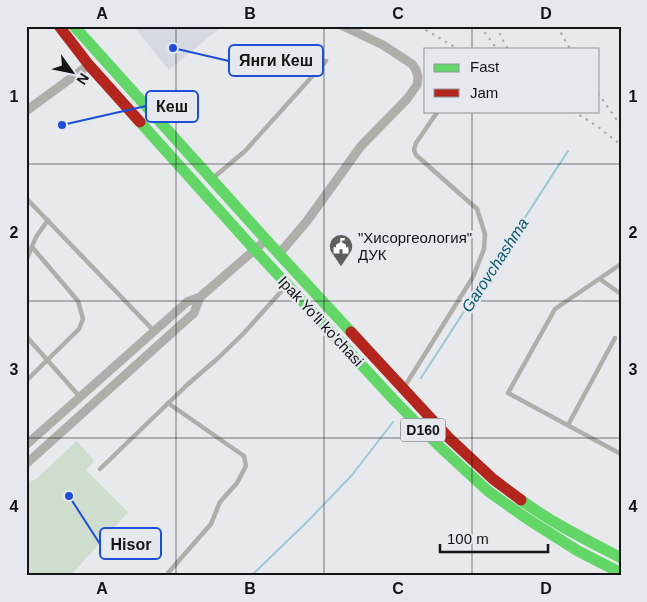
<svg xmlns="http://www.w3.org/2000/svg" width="647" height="602" font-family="Arial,sans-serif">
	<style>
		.built { fill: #d5dae2 }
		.green { fill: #cfddce }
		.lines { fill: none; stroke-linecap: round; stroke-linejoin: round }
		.stream { stroke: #9ec6d5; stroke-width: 2 }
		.lane { stroke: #b0aeab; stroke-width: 4.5 }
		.street { stroke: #b0aeab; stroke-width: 9 }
		.fast { stroke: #63d668; stroke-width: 11 }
		.jam { stroke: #b3261e; stroke-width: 11 }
		.rail { stroke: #a7a8a8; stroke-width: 2; stroke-dasharray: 2.5 5; stroke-linecap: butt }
		.grid { fill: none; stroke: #131416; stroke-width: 1; stroke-opacity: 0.55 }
		.labels { text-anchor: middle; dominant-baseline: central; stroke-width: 5; stroke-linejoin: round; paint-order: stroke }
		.shield { fill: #e5e9ee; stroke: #525457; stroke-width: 1 }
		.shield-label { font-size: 14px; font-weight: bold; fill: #131416 }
		.poi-label { font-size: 15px; fill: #131416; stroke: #e5e9ee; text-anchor: start }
		.street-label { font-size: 15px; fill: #131416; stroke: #e5e9ee }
		.water-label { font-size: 16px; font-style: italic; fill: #0a586d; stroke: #e5e9ee }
		.leader { fill: none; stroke: #1d4ed8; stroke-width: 2 }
		.callout-dot { fill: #1d4ed8; stroke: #e5e9ee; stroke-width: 2 }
		.callout { fill: #e5e9ee; stroke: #1d4ed8; stroke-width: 2 }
		.callout-label { font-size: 16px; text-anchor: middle; font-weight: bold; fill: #131416 }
		.neatline { fill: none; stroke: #131416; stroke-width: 2 }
		.grid-label { font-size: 16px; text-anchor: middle; font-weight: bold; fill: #131416 }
	</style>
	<rect width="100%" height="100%" fill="#e7e9ec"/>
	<path class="built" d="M133,26H222L169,70Z"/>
	<path class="green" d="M77,441L94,461L86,470L128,512L70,576H26V481L35,480Z"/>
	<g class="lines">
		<g class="stream">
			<path d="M421,378L568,151"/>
			<path d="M251,576L307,522L352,475L393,422"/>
		</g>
		<g class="lane">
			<path d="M213,178L245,151L326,61"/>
			<path d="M26,198L155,332"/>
			<path d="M26,261L36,237L48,220"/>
			<path d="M621,264L555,309L508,393L621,454"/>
			<path d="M600,279L621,294"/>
			<path d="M26,336L80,397"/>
			<path d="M26,381L79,329L83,319L78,301L32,247"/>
			<path d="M405,386L473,277L484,249L485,234L477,209L416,155L414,150L416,143L438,111"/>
			<path d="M168,403L244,456L246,466L237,483L220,502L211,524L168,573L170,576"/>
			<path d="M568,425L615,338"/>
			<path d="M100,469L187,385L217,359L243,334L269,305L287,285"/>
		</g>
		<g class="street">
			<path d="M26,111L89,65"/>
			<path d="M279,254L307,221L361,146L407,99L417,85L418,77L416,70L412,64L383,45L343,26"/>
			<path d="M26,445L187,302L200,297L266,240"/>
			<path d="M26,464L194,313L200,297"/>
		</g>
		<g class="fast">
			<path d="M74,26L279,254L351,332"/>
			<path d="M140,122L255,250L394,400L439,446L488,491L526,518L578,551L621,573"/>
			<path d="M521,500C552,523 587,540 621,558"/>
		</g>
		<g class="jam">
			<path d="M59,26L89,65L140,122"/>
			<path d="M351,332L449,438L493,479L521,500"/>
		</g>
		<g class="rail">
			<path d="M419,26L458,49"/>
			<path d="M480,26L497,49"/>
			<path d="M497,26L501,37L508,49"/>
			<path d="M557,26L570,49"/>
			<path d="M598,93L621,126"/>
			<path d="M573,111L597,126L621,145"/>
		</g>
	</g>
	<path class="grid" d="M176,26V576M324,26V576M472,26V49M472,111V576M26,164H621M26,301H621M26,438H621"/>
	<defs>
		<g id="civic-pin" transform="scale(1.25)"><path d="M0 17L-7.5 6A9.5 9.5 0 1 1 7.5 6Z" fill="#5d5f61" stroke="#e5e9ee"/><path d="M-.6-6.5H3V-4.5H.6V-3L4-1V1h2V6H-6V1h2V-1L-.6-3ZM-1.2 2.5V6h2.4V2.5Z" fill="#fff"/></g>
	</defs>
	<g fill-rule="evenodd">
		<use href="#civic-pin" x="341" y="246"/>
	</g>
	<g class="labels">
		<rect class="shield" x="400.5" y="418.5" width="45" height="23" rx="4"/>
		<g class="shield-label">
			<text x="423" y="430">D160</text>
		</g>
		<g class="poi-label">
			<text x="358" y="237">"Хисоргеология"<tspan x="358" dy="17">ДУК</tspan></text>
		</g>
		<g class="street-label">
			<text transform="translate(321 321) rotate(47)">Ipak Yo'li ko'chasi</text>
		</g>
		<g class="water-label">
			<text transform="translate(495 265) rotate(-57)">Garovchashma</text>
		</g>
	</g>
	<path class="leader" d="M173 48L229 61M62 125L146 106M69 496L100 544"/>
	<g class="callout-dot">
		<circle cx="173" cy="48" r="5"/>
		<circle cx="62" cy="125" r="5"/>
		<circle cx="69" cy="496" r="5"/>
	</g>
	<g class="callout">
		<rect x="229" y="45" width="94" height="31" rx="5"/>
		<rect x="146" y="91" width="52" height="31" rx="5"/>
		<rect x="100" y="528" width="61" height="31" rx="5"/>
	</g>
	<g class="callout-label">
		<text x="276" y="66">Янги Кеш</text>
		<text x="172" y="112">Кеш</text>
		<text x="131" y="550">Hisor</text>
	</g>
	<rect width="647" height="602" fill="none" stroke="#e5e9ee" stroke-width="55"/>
	<rect x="424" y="48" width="175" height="65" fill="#e5e9ee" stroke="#919498"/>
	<rect x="434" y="64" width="25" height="8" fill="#63d668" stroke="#919498"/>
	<text x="470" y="72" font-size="15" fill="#131416">Fast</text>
	<rect x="434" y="89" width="25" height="8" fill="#b3261e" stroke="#919498"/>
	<text x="470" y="98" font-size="15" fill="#131416">Jam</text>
	<g transform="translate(72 72) rotate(123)" stroke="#e5e9ee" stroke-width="4" paint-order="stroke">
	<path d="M0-4L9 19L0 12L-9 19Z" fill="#131416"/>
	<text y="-8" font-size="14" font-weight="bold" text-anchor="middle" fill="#131416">N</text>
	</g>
	<path d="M440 544v8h108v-8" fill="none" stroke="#131416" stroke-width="2.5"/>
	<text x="447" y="544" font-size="15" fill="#131416" stroke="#e5e9ee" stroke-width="4" paint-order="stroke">100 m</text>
	<rect x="28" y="28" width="592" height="546" class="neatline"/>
	<g class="grid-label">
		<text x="102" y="19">A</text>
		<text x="250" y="19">B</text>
		<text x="398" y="19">C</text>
		<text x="546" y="19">D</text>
		<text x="14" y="102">1</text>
		<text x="633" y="102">1</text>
		<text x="14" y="238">2</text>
		<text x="633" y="238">2</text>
		<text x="14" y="375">3</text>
		<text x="633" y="375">3</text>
		<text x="14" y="512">4</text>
		<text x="633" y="512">4</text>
		<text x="102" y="594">A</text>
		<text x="250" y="594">B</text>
		<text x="398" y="594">C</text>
		<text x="546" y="594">D</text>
	</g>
</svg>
